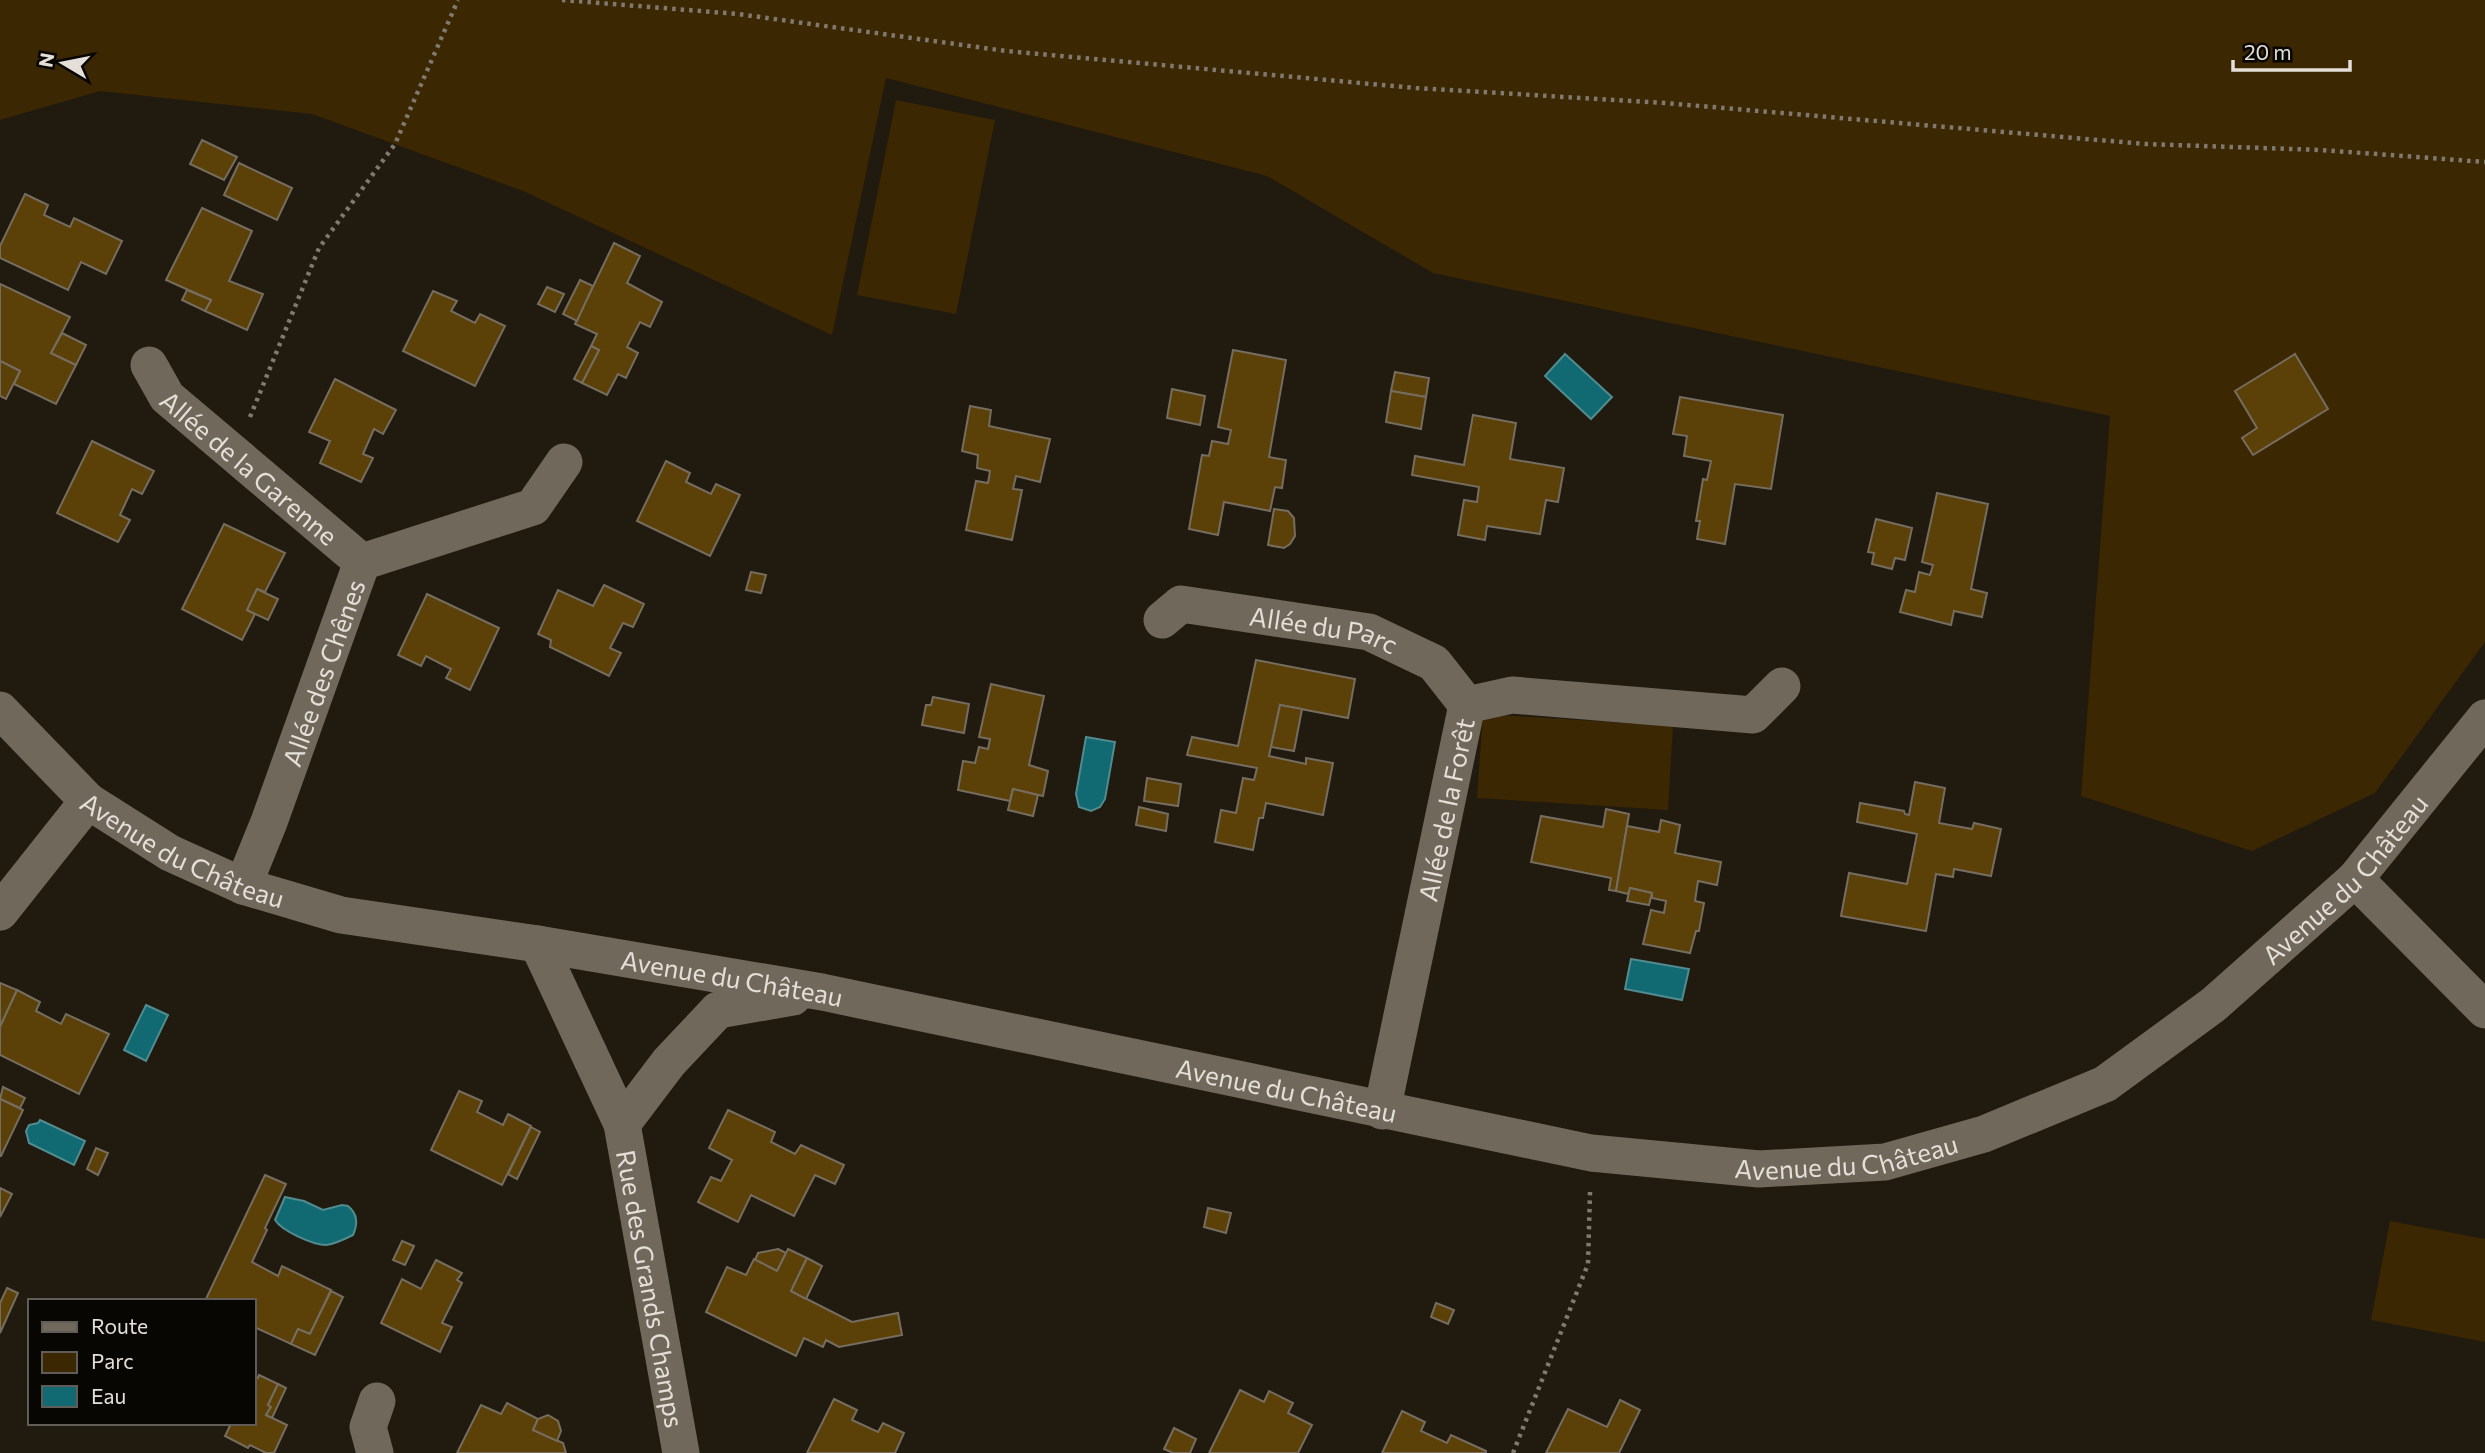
<svg xmlns="http://www.w3.org/2000/svg" width="2485" height="1453" font-family="Commissioner,sans-serif">
	<style>
		.green { fill: #3b2701 }
		.water { fill: #116971; stroke: #508c90; stroke-width: 2 }
		.building { fill: #5b4007; stroke: #756d60; stroke-width: 2 }
		.lines { fill: none; stroke-linecap: round; stroke-linejoin: round }
		.path { stroke: #7f7970; stroke-width: 4.5; stroke-dasharray: 3.5 5; stroke-linecap: butt }
		.minor { stroke: #70685b; stroke-width: 37 }
		.labels { text-anchor: middle; dominant-baseline: central; stroke-width: 6; stroke-linejoin: round; paint-order: stroke }
		.street-label { font-size: 26px; fill: #e4dfd8; stroke: #080603 }
	</style>
	<rect width="100%" height="100%" fill="#211a0f"/>
	<g class="green">
		<path d="M0,0H2485V642L2375,793L2252,851L2081,796L2110,416L1433,273L1267,176L886,78L832,335L523,191L312,114L100,91L0,120Z"/>
		<path d="M896,100L995,120L956,314L857,295Z"/>
		<path d="M1483,714L1673,726L1668,810L1477,798Z"/>
		<path d="M2390,1221L2485,1239V1342L2371,1320Z"/>
	</g>
	<g class="water">
		<path d="M1565,354L1612,397L1591,419L1545,376Z"/>
		<path d="M1086,737L1115,742L1105,799L1100,807L1091,811L1079,807L1076,794Z"/>
		<path d="M1631,959L1689,969L1682,1000L1625,989Z"/>
		<path d="M146,1005L168,1015L146,1061L124,1050Z"/>
		<path d="M40,1120L85,1141L74,1165L29,1143L26,1131L29,1125L38,1123Z"/>
		<path d="M285,1197L304,1201L323,1210L342,1205L348,1206C358,1214 358,1224 353,1235C345,1239 335,1244 326,1245C313,1245 282,1231 275,1220Z"/>
	</g>
	<g class="building">
		<path d="M202,140L237,157L224,180L190,164Z"/>
		<path d="M239,163L292,188L277,220L224,195Z"/>
		<path d="M25,194L48,205L44,215L70,227L74,218L122,241L106,274L81,262L68,290L0,258V246Z"/>
		<path d="M202,208L252,231L229,281L263,294L247,330L205,311L211,300L166,280Z"/>
		<path d="M614,243L640,256L627,283L662,302L650,327L640,322L627,347L638,353L626,378L618,374L607,395L582,383L599,350L591,346L597,334L575,324Z"/>
		<path d="M580,280L593,286L577,321L563,314Z"/>
		<path d="M0,284L70,317L51,353L76,365L56,404L14,384L20,371L0,361Z"/>
		<path d="M547,287L564,294L555,312L538,304Z"/>
		<path d="M187,290L211,300L205,311L182,300Z"/>
		<path d="M433,291L457,301L451,311L475,323L480,314L505,326L475,386L403,351Z"/>
		<path d="M62,333L86,345L76,365L51,353Z"/>
		<path d="M591,346L599,350L582,383L574,379Z"/>
		<path d="M1233,350L1286,360L1269,457L1286,460L1282,488L1275,487L1270,511L1224,502L1218,535L1189,529L1202,455L1209,456L1212,441L1228,444L1231,430L1218,427Z"/>
		<path d="M2295,354L2328,409L2253,455L2242,438L2257,428L2235,391Z"/>
		<path d="M0,361L20,371L6,399L0,396Z"/>
		<path d="M1395,372L1429,378L1426,397L1391,391Z"/>
		<path d="M335,379L396,410L383,434L374,429L363,454L373,458L361,482L320,463L330,441L309,432Z"/>
		<path d="M1172,389L1205,396L1200,425L1167,418Z"/>
		<path d="M1391,391L1426,397L1421,429L1386,422Z"/>
		<path d="M1680,397L1783,415L1771,489L1735,484L1725,544L1697,539L1700,521H1696L1703,479L1707,480L1711,461L1684,456L1687,436L1673,434Z"/>
		<path d="M970,406L991,410L989,426L1050,439L1040,482L1016,476L1013,489L1022,490L1012,540L966,530L976,481L988,483L990,471L977,468L978,455L962,451Z"/>
		<path d="M1473,415L1516,423L1510,459L1564,468L1558,502L1546,500L1540,534L1487,526L1485,540L1458,535L1464,500L1477,502L1479,487L1412,475L1415,456L1464,465Z"/>
		<path d="M92,441L154,471L142,494L132,489L120,515L130,520L118,542L57,513Z"/>
		<path d="M666,461L690,473L686,482L711,494L716,484L740,495L710,556L637,521Z"/>
		<path d="M1937,493L1988,504L1971,589L1987,593L1982,617L1954,611L1951,625L1900,612L1906,590L1915,592L1919,572L1930,575L1933,565L1922,562Z"/>
		<path d="M1274,509L1288,511L1294,518L1295,536L1290,544L1284,548L1268,545Z"/>
		<path d="M1876,519L1912,528L1905,560L1895,558L1892,569L1872,564L1874,553L1868,552Z"/>
		<path d="M224,524L285,553L265,592L257,589L247,610L255,614L242,640L182,609Z"/>
		<path d="M751,572L766,575L761,593L746,590Z"/>
		<path d="M604,585L644,604L633,627L623,623L610,648L621,653L609,676L550,647L551,640L538,634L558,590L593,606Z"/>
		<path d="M257,589L278,599L268,620L247,610Z"/>
		<path d="M427,594L499,628L470,690L446,678L451,669L426,656L421,666L398,655Z"/>
		<path d="M1256,660L1355,679L1348,718L1280,705L1269,756L1306,764V758L1333,763L1323,815L1266,803L1263,818H1259L1253,850L1215,842L1221,810L1236,813L1243,778L1254,780L1257,768L1187,755L1192,737L1238,746Z"/>
		<path d="M991,684L1044,696L1029,765L1048,771L1043,796L1013,789L1010,801L958,790L963,761L975,763L979,747L988,749L990,739L979,737Z"/>
		<path d="M933,697L969,704L964,733L922,725L926,705H931Z"/>
		<path d="M1280,705L1302,709L1294,751L1271,747Z"/>
		<path d="M1147,778L1181,784L1178,806L1144,801Z"/>
		<path d="M1915,782L1945,788L1939,823L1972,829L1974,823L2001,829L1991,876L1954,869L1953,877L1936,874L1926,931L1841,916L1849,873L1907,884L1917,834L1857,822L1860,803L1904,811L1905,814L1909,815Z"/>
		<path d="M1013,789L1038,795L1033,816L1008,810Z"/>
		<path d="M1139,807L1168,814L1166,831L1136,825Z"/>
		<path d="M1606,809L1629,814L1616,891L1609,890L1611,878L1531,862L1541,816L1603,827Z"/>
		<path d="M1661,820L1680,825L1675,853L1721,862L1717,885L1698,881L1695,901L1704,903L1699,931H1696L1690,953L1643,944L1651,910L1664,913L1666,901L1652,898V893L1630,888L1628,894L1616,891L1627,826L1659,832Z"/>
		<path d="M1630,888L1652,893L1649,905L1627,901Z"/>
		<path d="M0,983L17,990L0,1027Z"/>
		<path d="M17,990L40,1002L36,1011L61,1024L66,1014L109,1034L79,1094L0,1055V1027Z"/>
		<path d="M3,1087L25,1098L20,1108L0,1099Z"/>
		<path d="M459,1091L482,1101L477,1112L503,1125L508,1114L531,1126L502,1185L431,1150Z"/>
		<path d="M0,1099L23,1110L1,1156H0Z"/>
		<path d="M728,1110L775,1132L771,1142L795,1154L801,1145L844,1165L835,1184L815,1175L794,1216L751,1195L738,1222L698,1202L711,1177L721,1181L732,1160L709,1148Z"/>
		<path d="M531,1127L540,1132L517,1179L508,1174Z"/>
		<path d="M96,1148L108,1153L98,1175L87,1169Z"/>
		<path d="M265,1175L286,1184L265,1228L267,1230L252,1262L278,1276L282,1266L331,1290L310,1334L298,1329L291,1344L254,1327V1301H205Z"/>
		<path d="M0,1188L12,1194L0,1217Z"/>
		<path d="M1208,1208L1231,1213L1226,1233L1204,1227Z"/>
		<path d="M402,1241L414,1246L405,1265L393,1260Z"/>
		<path d="M778,1249L786,1253L777,1271L755,1260L758,1253Z"/>
		<path d="M788,1249L807,1258L791,1291L852,1322L898,1313L902,1335L839,1347L826,1340L823,1347L804,1338L796,1356L706,1312L727,1267L746,1275L754,1259L777,1271Z"/>
		<path d="M807,1258L822,1266L806,1299L791,1291Z"/>
		<path d="M436,1260L462,1273L457,1280L462,1283L442,1323L452,1327L440,1352L381,1323L402,1279L421,1289Z"/>
		<path d="M7,1288L18,1293L0,1333V1303Z"/>
		<path d="M331,1291L343,1297L315,1355L291,1344L298,1329L310,1334Z"/>
		<path d="M1436,1303L1454,1310L1448,1324L1431,1317Z"/>
		<path d="M259,1375L278,1384L268,1405L271,1407L266,1415L287,1425L274,1453H266L250,1445L248,1448L225,1436L230,1426L223,1423H254V1376L258,1378Z"/>
		<path d="M278,1384L286,1388L272,1418L266,1415L271,1407L268,1405Z"/>
		<path d="M1240,1390L1264,1402L1269,1391L1293,1403L1288,1413L1312,1425L1298,1453H1209Z"/>
		<path d="M834,1399L857,1410L852,1420L878,1432L883,1423L904,1433L895,1453H807Z"/>
		<path d="M1620,1400L1640,1410L1619,1453H1546L1568,1409L1607,1427Z"/>
		<path d="M507,1403L538,1419L533,1430L563,1443L566,1453H457L481,1405L501,1414Z"/>
		<path d="M1402,1411L1425,1422L1421,1431L1447,1443L1451,1435L1486,1451V1453H1382Z"/>
		<path d="M548,1415L558,1421L561,1431L557,1441L533,1430L538,1419Z"/>
		<path d="M1174,1428L1196,1439L1190,1453H1173L1164,1449Z"/>
	</g>
	<g class="lines">
		<g class="path">
			<path d="M562,0L738,14L1006,51L1416,88L1665,103L2145,144L2321,150L2485,162"/>
			<path d="M250,417L319,248L395,144L458,0"/>
			<path d="M1513,1453L1588,1264L1590,1192"/>
		</g>
		<g class="minor">
			<path id="s1" d="M149,365L167,397L362,562"/>
			<path id="s2" d="M1162,620L1181,604L1369,632L1434,663L1467,705"/>
			<path id="s3" d="M0,710L88,801L170,853L243,886L341,915L538,944L822,992L1591,1153L1759,1169L1885,1162L1984,1134L2105,1084L2213,1005L2355,879L2485,718"/>
			<path d="M2355,879L2485,1010"/>
			<path id="s4" d="M243,886L269,822L362,562L533,507L564,462"/>
			<path d="M0,912L88,801"/>
			<path id="s5" d="M538,944L622,1124L681,1453"/>
			<path id="s6" d="M1382,1111L1467,705L1512,695L1753,715L1782,686"/>
			<path d="M622,1124L669,1062L718,1010L793,997"/>
			<path d="M375,1453L368,1427L377,1401"/>
		</g>
	</g>
	<g class="labels">
		<g class="street-label">
			<text stroke="none"><textPath href="#s1" startOffset="145">Allée de la Garenne</textPath></text>
			<text stroke="none"><textPath href="#s2" startOffset="170">Allée du Parc</textPath></text>
			<text stroke="none"><textPath href="#s4" startOffset="228">Allée des Chênes</textPath></text>
			<text stroke="none"><textPath href="#s6" startOffset="308">Allée de la Forêt</textPath></text>
			<text stroke="none"><textPath href="#s3" startOffset="234">Avenue du Château</textPath></text>
			<text stroke="none"><textPath href="#s3" startOffset="2524">Avenue du Château</textPath></text>
			<text stroke="none"><textPath href="#s3" startOffset="802">Avenue du Château</textPath></text>
			<text stroke="none"><textPath href="#s3" startOffset="1368">Avenue du Château</textPath></text>
			<text stroke="none"><textPath href="#s3" startOffset="1936">Avenue du Château</textPath></text>
			<text stroke="none"><textPath href="#s5" startOffset="366">Rue des Grands Champs</textPath></text>
		</g>
	</g>
	<rect x="28" y="1299" width="228" height="126" fill="#080603" stroke="#605d58" stroke-width="2"/>
	<rect x="42" y="1322" width="35" height="10" fill="#70685b" stroke="#605d58" stroke-width="2"/>
	<text x="91" y="1334" font-size="21" fill="#e4dfd8">Route</text>
	<rect x="42" y="1352" width="35" height="21" fill="#3b2701" stroke="#605d58" stroke-width="2"/>
	<text x="91" y="1369" font-size="21" fill="#e4dfd8">Parc</text>
	<rect x="42" y="1386" width="35" height="21" fill="#116971" stroke="#605d58" stroke-width="2"/>
	<text x="91" y="1404" font-size="21" fill="#e4dfd8">Eau</text>
	<g transform="translate(63 63) rotate(280)" stroke="#080603" stroke-width="5" paint-order="stroke">
	<path d="M0-5L12 26L0 18L-12 26Z" fill="#e4dfd8"/>
	<text y="-10" font-size="19" font-weight="bold" text-anchor="middle" fill="#e4dfd8">N</text>
	</g>
	<path d="M2233 60v10h117v-10" fill="none" stroke="#e4dfd8" stroke-width="3.5"/>
	<text x="2244" y="60" font-size="21" fill="#e4dfd8" stroke="#080603" stroke-width="5" paint-order="stroke">20 m</text>
</svg>
